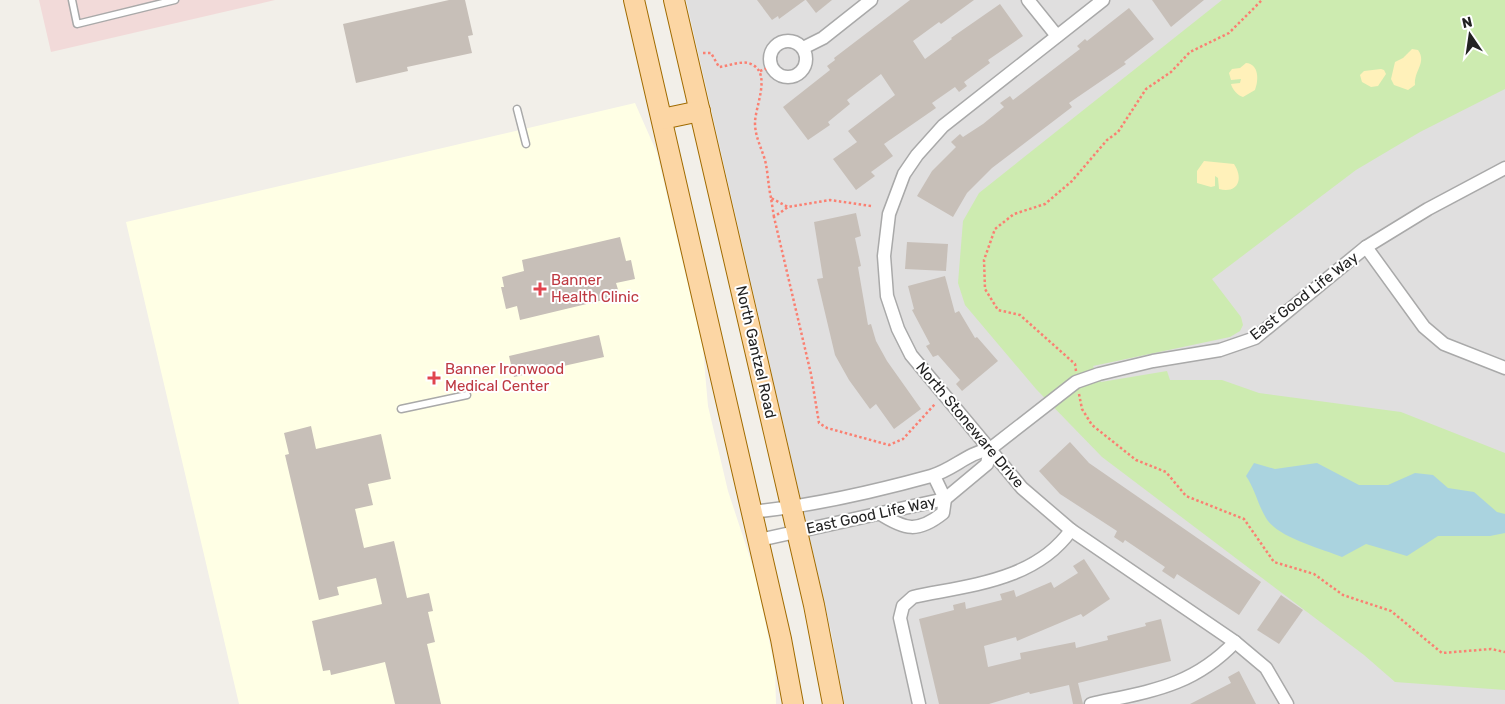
<svg xmlns="http://www.w3.org/2000/svg" width="1505" height="704" font-family="Rubik,sans-serif">
	<style>
		.residential { fill: #e0dfdf }
		.commercial { fill: #f2dad9 }
		.education { fill: #ffffe5 }
		.grass { fill: #cdebb0 }
		.sand { fill: #fff1ba }
		.water { fill: #aad3df }
		.building { fill: #c7bfb8 }
		.lines { fill: none; stroke-linecap: round; stroke-linejoin: round }
		.service-casing { stroke: #a9a9a9; stroke-width: 9 }
		.minor-casing { stroke: #a9a9a9; stroke-width: 15 }
		.primary-casing { stroke: #a06b00; stroke-width: 22 }
		.path { stroke: #fa8072; stroke-width: 2.5; stroke-dasharray: 2.5 2.5; stroke-linecap: butt }
		.service { stroke: #fff; stroke-width: 6 }
		.minor { stroke: #fff; stroke-width: 12 }
		.primary { stroke: #fcd6a4; stroke-width: 20 }
		.health-dot { fill: #e0444e; stroke: #fff; stroke-width: 2 }
		.labels { text-anchor: middle; dominant-baseline: central; stroke-width: 4; stroke-linejoin: round; paint-order: stroke }
		.health-label { font-size: 15px; fill: #be3a42; stroke: #fff; text-anchor: start }
		.street-label { font-size: 15px; fill: #222; stroke: #fff }
	</style>
	<rect width="100%" height="100%" fill="#f2efe9"/>
	<path class="residential" d="M686,0H1505V704H843L832,636Z"/>
	<path class="commercial" d="M39,0H275L51,52Z"/>
	<path class="education" d="M635,103L657,153L703,349L708,406L728,491L755,573L775,669L776,704H239L126,222Z"/>
	<path class="grass" d="M1222,0H1505V89L1420,132L1356,170L1212,279L1241,317L1243,325L1240,331L1230,337L1093,366L1101,382L1167,371L1170,380H1222L1259,393L1401,412L1505,453V690L1395,682L1364,655L1102,457L1036,389L965,305L958,283L963,221L979,193Z"/>
	<g class="sand">
		<path d="M1412,49L1418,50C1427,63 1414,70 1415,85L1408,90L1394,85L1391,79L1395,62L1403,58Z"/>
		<path d="M1246,63C1259,64 1259,80 1255,90L1243,97C1238,96 1232,89 1231,84L1240,83L1241,79L1231,80L1229,73L1232,69L1240,68Z"/>
		<path d="M1381,69L1384,70L1386,74L1378,86L1371,87L1362,82L1360,75L1364,71Z"/>
		<path d="M1204,161L1234,164C1244,179 1238,194 1219,189L1218,178L1215,176V186L1211,187L1197,183V171Z"/>
	</g>
	<path class="water" d="M1254,463L1275,469L1317,463L1359,485H1388L1415,473L1433,475L1448,488L1474,492L1497,512L1505,514V533L1490,536H1438L1407,556L1366,544L1342,557C1321,548 1278,538 1266,518C1258,505 1255,489 1246,476Z"/>
	<g class="building">
		<path d="M449,0H465L473,35L468,36L472,53L407,67L408,71L356,83L343,24Z"/>
		<path d="M757,0H805L779,19L778,16L772,20Z"/>
		<path d="M806,0H832L816,13Z"/>
		<path d="M910,0H974L941,24L939,22L913,41L925,59L952,39L951,38L1000,4L1023,36L988,60L990,63L964,82L967,86L959,92L955,87L932,103L936,108L884,144L893,156L871,172L875,176L856,190L833,159L857,142L848,131L895,95L881,74L847,100L850,104L828,122L830,125L808,140L783,107L830,70L827,66L835,60L834,58Z"/>
		<path d="M1152,0H1204L1171,27Z"/>
		<path d="M1129,8L1154,39L1124,62L1126,64L1069,103L1072,107L992,168L967,193L953,217L917,196L932,171L956,147L951,142L960,134L963,137L983,124L1004,107L1000,103L1010,96L1013,100L1080,49L1077,46L1085,39L1087,41Z"/>
		<path d="M856,213L861,236L855,238L861,266L858,267L868,325L871,324L876,341L887,361L921,409L894,429L876,404L870,409L849,380L835,355L817,279L823,278L814,222Z"/>
		<path d="M620,237L626,261L631,260L635,279L616,283L620,296L520,320L517,306L506,309L501,287H504L502,277L524,271L522,260Z"/>
		<path d="M907,242L948,244L946,271L905,269Z"/>
		<path d="M945,276L955,313L959,311L975,338L977,337L998,361L962,391L956,384L960,380L938,355L933,357L926,346L930,344L912,310L914,309L908,286Z"/>
		<path d="M599,335L604,357L514,377L509,356Z"/>
		<path d="M311,426L316,449L381,434L391,479L368,484L373,505L355,509L364,548L394,541L407,598L429,593L433,611L428,612L435,642L427,644L441,704H395L385,662L331,675L330,670L323,671L312,621L382,604L376,578L337,587L339,595L319,600L285,455L289,454L284,433Z"/>
		<path d="M1070,442L1089,463L1261,582L1239,615L1177,574L1174,579L1162,571L1165,567L1125,540L1123,543L1114,537L1117,531L1060,494L1039,471Z"/>
		<path d="M1084,559L1110,599L1083,617L1081,614L1017,641L1016,637L984,646L988,667L1021,659L1020,653L1075,642L1076,648L1108,640L1107,636L1146,626L1145,623L1161,619L1171,661L1078,683L1083,704H1073L1069,685L1030,694L1029,692L989,704H939L919,619L954,610L953,605L965,602L966,609L1002,600L1000,594L1014,590L1016,597L1051,582L1054,588L1078,573L1073,566Z"/>
		<path d="M1281,595L1303,610L1279,644L1257,630Z"/>
		<path d="M1239,671L1256,704H1190L1231,683L1228,677Z"/>
	</g>
	<g class="lines">
		<g class="service-casing">
			<g id="service">
				<path d="M72,0L77,24L175,0"/>
				<path d="M517,109L526,144"/>
				<path d="M401,409L467,395"/>
			</g>
		</g>
		<g class="minor-casing">
			<g id="minor">
				<path d="M1028,0L1057,36"/>
				<path d="M1103,0L943,126L917,155L904,174L889,214L884,256L887,296L898,329L911,355L1022,488L1071,530L1235,642L1266,668L1287,704"/>
				<circle cx="788" cy="59" r="18"/>
				<path d="M803,48L823,38L871,0"/>
				<path d="M1366,247L1424,327L1444,344L1505,368"/>
				<path d="M751,512C812,506 873,492 931,476C953,470 967,453 990,449L1076,382L1099,374L1153,361L1220,350L1255,338L1366,247L1428,209L1505,168"/>
				<path d="M879,513C905,530 918,533 943,513L945,499L934,476"/>
				<path d="M759,540L945,499L987,464L990,449"/>
				<path d="M919,704L900,618L903,606L913,597C969,585 1035,581 1071,530"/>
				<path d="M1091,704C1150,691 1192,687 1235,642"/>
			</g>
		</g>
		<g class="primary-casing">
			<g id="primary">
				<path d="M634,0L781,639L793,704"/>
				<path d="M674,0L814,605L833,704"/>
				<path d="M662,119L700,111"/>
			</g>
		</g>
		<g class="path">
			<path d="M703,53H711L719,67C730,66 743,59 753,65C771,75 755,107 755,123C755,136 761,147 765,160C768,172 768,185 771,198"/>
			<path d="M760,71L771,67"/>
			<path d="M871,206L830,200L788,207L774,217L811,374L819,423L827,428L889,445L903,439L935,404"/>
			<path d="M774,217L771,198L788,207"/>
			<path d="M1076,371L1075,364L1020,315L998,310L985,289L984,260L995,229L1014,214L1045,204L1072,181L1107,140L1118,132L1146,89L1171,72L1190,52L1229,33L1262,0"/>
			<path d="M1079,394L1082,409L1092,425L1136,460L1166,472L1186,496L1244,519L1274,562L1314,574L1343,595L1391,611L1442,653L1491,649L1505,652"/>
		</g>
		<use href="#service" class="service"/>
		<use href="#minor" class="minor"/>
		<use href="#primary" class="primary"/>
	</g>
	<g class="health-dot">
		<path d="M537.5 281.5h5v5h5v5h-5v5h-5v-5h-5v-5h5z"/>
		<path d="M431.5 370.5h5v5h5v5h-5v5h-5v-5h-5v-5h5z"/>
	</g>
	<g class="labels">
		<g class="health-label">
			<text x="551" y="280">Banner<tspan x="551" dy="17">Health Clinic</tspan></text>
			<text x="445" y="369">Banner Ironwood<tspan x="445" dy="17">Medical Center</tspan></text>
		</g>
		<g class="street-label">
			<text transform="translate(1304 296) rotate(-38)">East Good Life Way</text>
			<text transform="translate(756 352) rotate(77)">North Gantzel Road</text>
			<text transform="translate(970 425) rotate(50)">North Stoneware Drive</text>
			<text transform="translate(871 515) rotate(-12)">East Good Life Way</text>
		</g>
	</g>
	<g transform="translate(1470 35) rotate(347)" stroke="#ffffff" stroke-width="4" paint-order="stroke">
	<path d="M0-4L9 19L0 12L-9 19Z" fill="#222222"/>
	<text y="-8" font-size="14" font-weight="bold" text-anchor="middle" fill="#222222">N</text>
	</g>
</svg>
